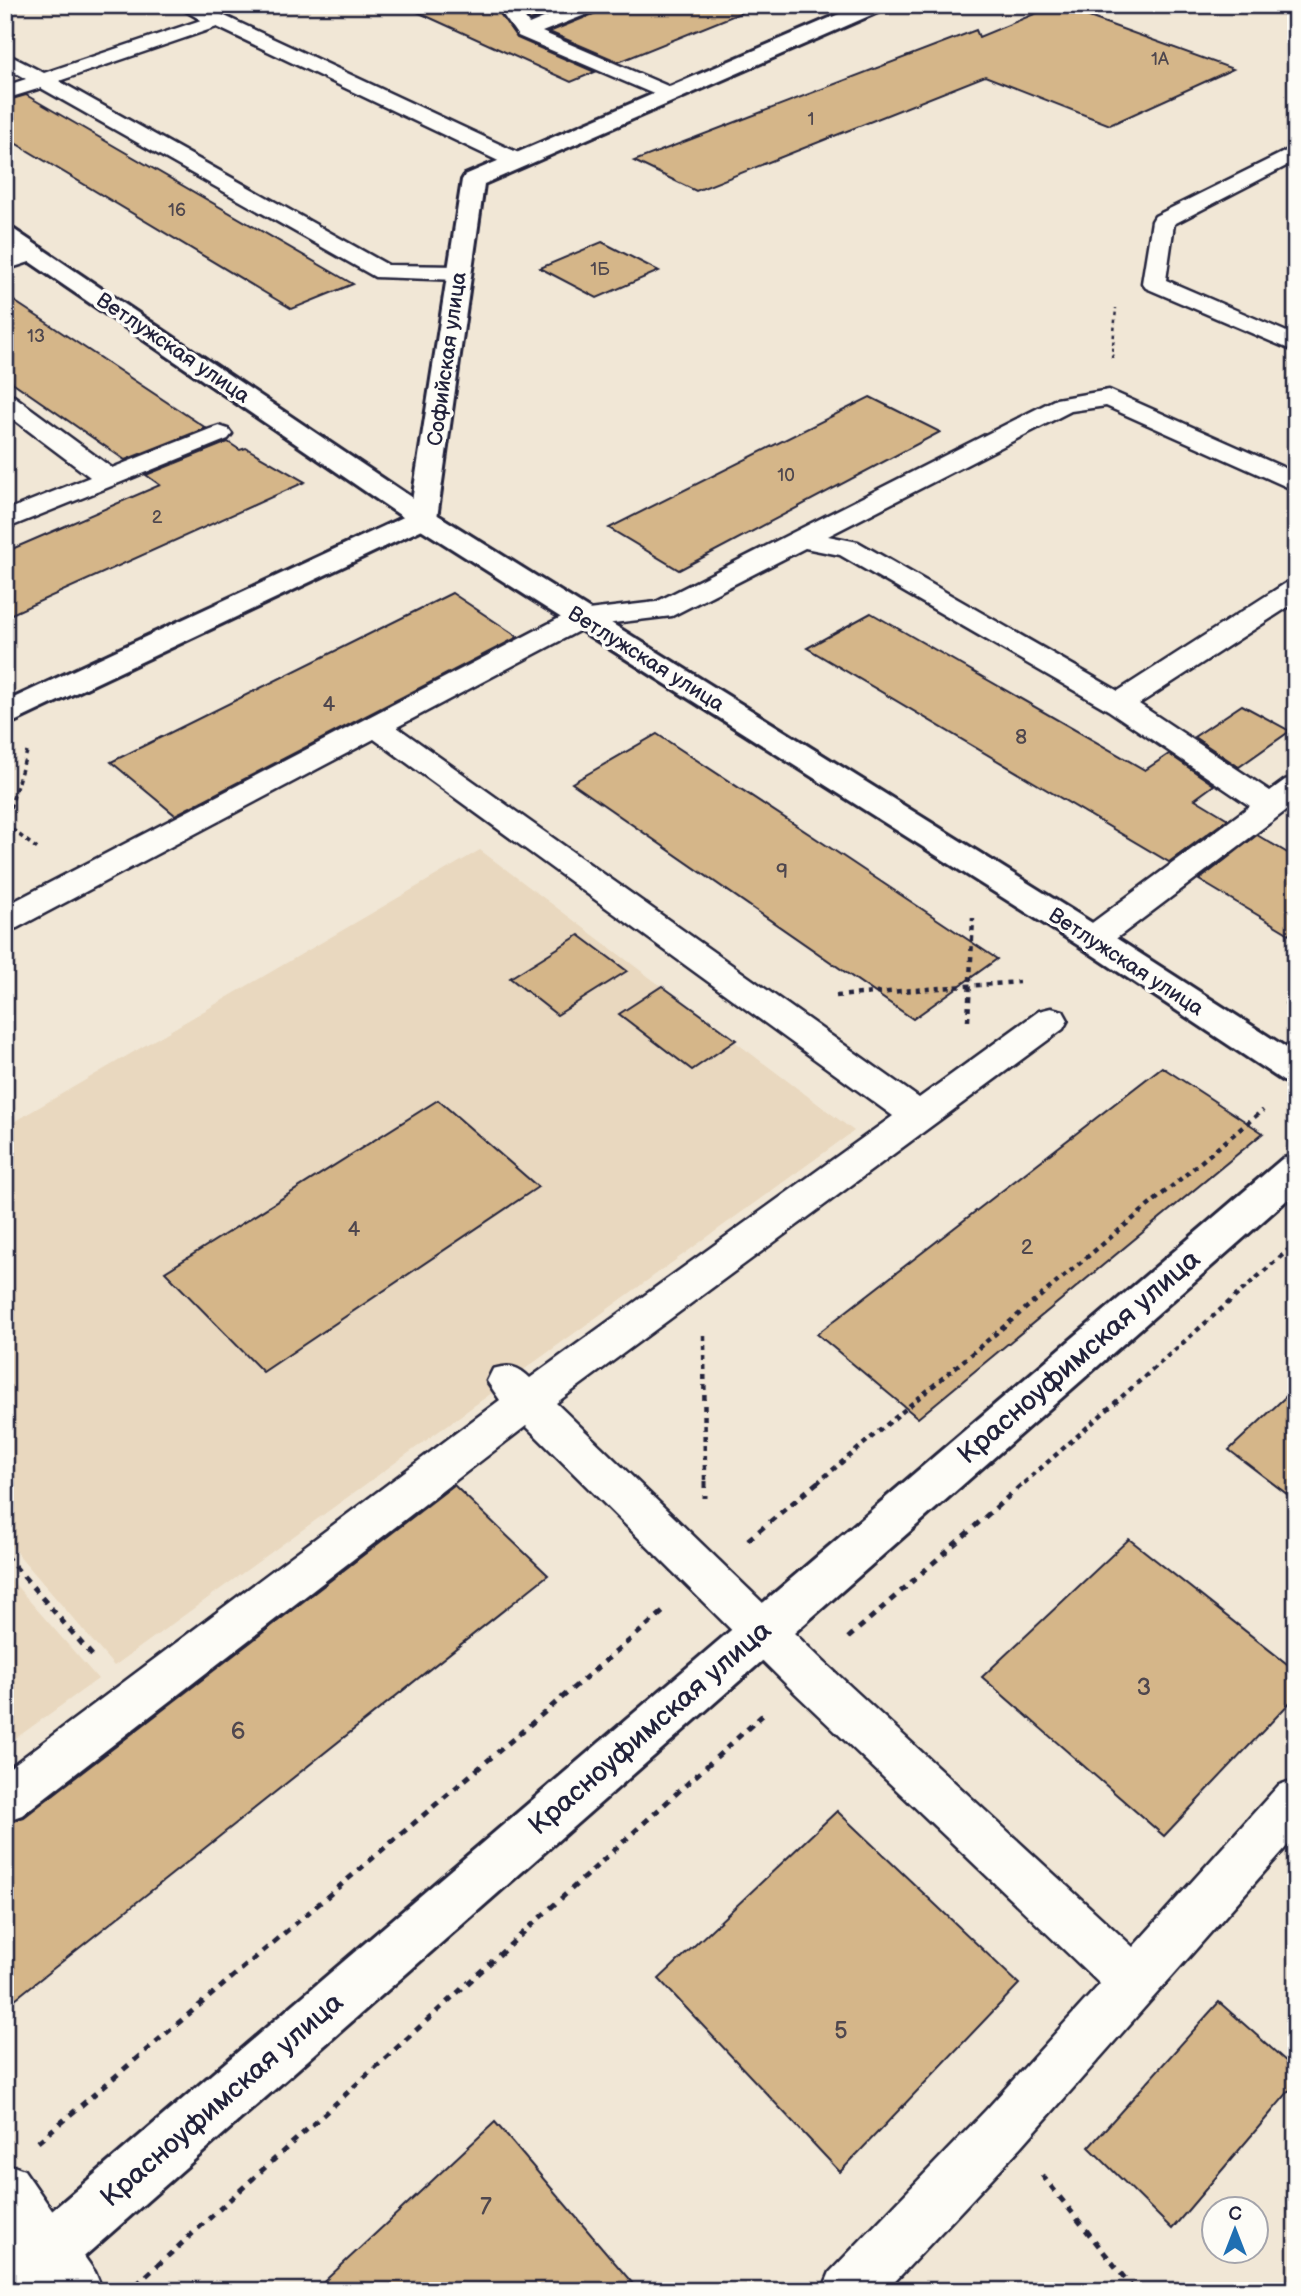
<svg xmlns="http://www.w3.org/2000/svg" width="1301" height="2296" font-family="'Balsamiq Sans',sans-serif">
	<style>
		.built { fill: #e9d8bf }
		.building { fill: #d5b689; stroke: #22223b; stroke-width: 2 }
		.lines { fill: none; stroke-linecap: round; stroke-linejoin: round }
		.service-casing { stroke: #22223b; stroke-width: 5 }
		.minor-casing { stroke: #22223b; stroke-width: 6 }
		.tertiary-casing { stroke: #22223b; stroke-width: 6 }
		.secondary-casing { stroke: #22223b; stroke-width: 6 }
		.path-far3 { stroke: #22223b; stroke-width: 2.5; stroke-dasharray: 3.5 3.5; stroke-linecap: butt }
		.path-far2 { stroke: #22223b; stroke-width: 3.5; stroke-dasharray: 4.5 4.5; stroke-linecap: butt }
		.path-far1 { stroke: #22223b; stroke-width: 4.5; stroke-dasharray: 5 5; stroke-linecap: butt }
		.path { stroke: #22223b; stroke-width: 5; stroke-dasharray: 7 7; stroke-linecap: butt }
		.service { fill: #fdfcf7; fill-rule: evenodd }
		.minor { fill: #fdfcf7; fill-rule: evenodd }
		.tertiary { fill: #fdfcf7; fill-rule: evenodd }
		.secondary { fill: #fdfcf7; fill-rule: evenodd }
		.labels { text-anchor: middle; dominant-baseline: central; stroke-width: 7; stroke-linejoin: round; paint-order: stroke }
		.far-number-label { font-size: 18px; fill: #4f474e }
		.far-street-label { font-size: 21px; fill: #22223b; stroke: #fdfcf7 }
		.number-label { font-size: 21px; fill: #4f474e }
		.near-number-label { font-size: 24px; fill: #4f474e }
		.near-street-label { font-size: 28px; fill: #22223b; stroke: #fdfcf7 }
	</style>
	<rect width="100%" height="100%" fill="#f1e7d6"/>
	<filter id="ink" filterUnits="userSpaceOnUse"><feTurbulence type="fractalNoise" baseFrequency=".0143" numOctaves="2"/><feDisplacementMap in="SourceGraphic" scale="14" xChannelSelector="R" yChannelSelector="G"/><feConvolveMatrix kernelMatrix="1 2 1 2 8 2 1 2 1" color-interpolation-filters="sRGB"/></filter>
	<g filter="url(#ink)">
		<g class="built">
			<path d="M480,850L854,1131L114,1666L5,1539V1127Z"/>
			<path d="M5,1573L98,1679L5,1746Z"/>
		</g>
		<g class="building">
			<path d="M402,5H494L517,38L595,72L571,82Z"/>
			<path d="M518,5H568L530,21Z"/>
			<path d="M604,5H754L755,7L619,62L549,32L601,11Z"/>
			<path d="M1056,5L1233,69L1110,125L985,76L696,191L634,161L976,30L979,37Z"/>
			<path d="M26,95L353,284L292,309L5,137V101Z"/>
			<path d="M602,242L659,271L597,298L540,268Z"/>
			<path d="M5,295L206,428L125,460L5,377Z"/>
			<path d="M870,397L940,432L679,570L609,528Z"/>
			<path d="M228,442L240,450L246,448L305,482L5,617V552L160,485L146,475Z"/>
			<path d="M452,593L518,637L175,815L111,762Z"/>
			<path d="M871,613L1145,770L1169,754L1214,785L1195,799L1228,819L1169,862L807,648Z"/>
			<path d="M1242,705L1290,731L1239,767L1194,737Z"/>
			<path d="M657,734L826,845L997,959L913,1019L572,783Z"/>
			<path d="M1257,835L1296,858V938L1199,880Z"/>
			<path d="M579,935L627,971L557,1015L510,978Z"/>
			<path d="M662,986L736,1040L692,1070L619,1014Z"/>
			<path d="M1162,1067L1263,1133L918,1418L817,1334Z"/>
			<path d="M438,1100L538,1187L263,1372L165,1272Z"/>
			<path d="M1296,1387V1501L1229,1450Z"/>
			<path d="M454,1485L548,1575L5,2007V1823L24,1817Z"/>
			<path d="M1129,1539L1296,1671V1696L1164,1836L982,1677Z"/>
			<path d="M837,1811L1019,1984L840,2172L659,1979Z"/>
			<path d="M1219,2002L1296,2070V2083L1172,2229L1089,2147Z"/>
			<path d="M495,2122L639,2291H314Z"/>
		</g>
		<g class="lines">
			<g class="service-casing">
				<g id="service">
					<path d="M176,5H201L525,156L528,161L525,166H509L217,27L59,81L388,265L459,266L467,268L471,273L467,278L459,280L375,277L41,88L5,99V86L26,79L5,67V53L44,73L201,20Z"/>
					<path d="M496,5H515L529,24L575,5H602L600,9L542,32L677,90L680,94L677,98H663L518,36Z"/>
					<path d="M1282,5H1296V13L1284,9Z"/>
					<path d="M1296,146V161L1174,224L1166,280L1296,336V352L1146,288L1142,283L1152,221L1155,216Z"/>
					<path d="M34,246L42,248L46,253L42,258L5,270V255Z"/>
					<path d="M1109,390L1296,473V491L1106,406L1071,411L828,536L858,542L1118,691L1286,583L1296,581V602L1139,704L1270,791L1285,780L1296,777V803L1105,947L1093,950L1081,947L1076,939L1081,931L1250,806L1108,710L840,555L805,548L672,616L588,626L397,727L919,1098L1039,1011L1051,1008L1063,1011L1068,1020L1063,1029L556,1403L823,1661L1133,1947L1279,1785L1296,1779V1836L1022,2146L886,2291H822L830,2272L986,2110L1100,1984L791,1689L526,1426L22,1815L5,1821V1771L500,1400L487,1381L493,1369C509,1364 518,1366 530,1378L893,1116L374,739L17,928L5,931V906L571,612L656,602L1056,399Z"/>
					<path d="M5,393L14,396L112,468L210,429L219,426L228,429L232,434L228,439L5,529V511L90,477L5,413Z"/>
					<path d="M5,2163L24,2170L95,2272L103,2291H43L5,2235Z"/>
				</g>
			</g>
			<g class="minor-casing">
				<path id="minor" d="M1296,1155V1192L45,2291H5V2251L1282,1159Z"/>
			</g>
			<g class="tertiary-casing">
				<path id="tertiary" d="M5,227L13,229L433,512L1105,931L1296,1054V1085L1283,1081L1081,947L413,524L5,245Z"/>
			</g>
			<g class="secondary-casing">
				<path id="secondary" d="M860,5H888L885,9L484,184L437,518L433,524L16,721L5,724V702L410,514L462,180L465,175Z"/>
			</g>
			<path class="path-far3" d="M1112,358L1116,308"/>
			<g class="path-far2">
				<path d="M5,824L40,851"/>
				<path d="M5,825L27,752"/>
			</g>
			<g class="path-far1">
				<path d="M836,996L1019,982"/>
				<path d="M1285,1002L1296,1008"/>
				<path d="M968,1021L973,918"/>
				<path d="M704,1335L705,1483"/>
				<path d="M817,1483L1263,1110"/>
				<path d="M1024,1483L1296,1243"/>
			</g>
			<g class="path">
				<path d="M705,1481V1498"/>
				<path d="M748,1540L819,1481"/>
				<path d="M5,1555L96,1660"/>
				<path d="M848,1638L1026,1481"/>
				<path d="M38,2142L664,1611"/>
				<path d="M1042,2175L1135,2291"/>
				<path d="M136,2285L766,1712"/>
			</g>
			<use href="#service" class="service"/>
			<use href="#minor" class="minor"/>
			<use href="#tertiary" class="tertiary"/>
			<use href="#secondary" class="secondary"/>
		</g>
	</g>
	<g class="labels">
		<g class="far-number-label">
			<text x="1160" y="59">1А</text>
			<text x="811" y="119">1</text>
			<text x="177" y="210">16</text>
			<text x="600" y="269">1Б</text>
			<text x="36" y="336">13</text>
			<text x="786" y="475">10</text>
			<text x="157" y="517">2</text>
		</g>
		<g class="far-street-label">
			<text transform="translate(173 348) rotate(34)">Ветлужская улица</text>
			<text transform="translate(447 359) rotate(-82)">Софийская улица</text>
			<text transform="translate(646 659) rotate(32)">Ветлужская улица</text>
			<text transform="translate(1126 962) rotate(33)">Ветлужская улица</text>
		</g>
		<g class="number-label">
			<text x="329" y="704">4</text>
			<text x="1021" y="737">8</text>
			<text x="782" y="871">9</text>
			<text x="354" y="1229">4</text>
			<text x="1027" y="1247">2</text>
		</g>
		<g class="near-number-label">
			<text x="1144" y="1687">3</text>
			<text x="238" y="1731">6</text>
			<text x="841" y="2030">5</text>
			<text x="486" y="2206">7</text>
		</g>
		<g class="near-street-label">
			<text transform="translate(1079 1357) rotate(-41)">Красноуфимская улица</text>
			<text transform="translate(650 1728) rotate(-41)">Красноуфимская улица</text>
			<text transform="translate(222 2100) rotate(-41)">Красноуфимская улица</text>
		</g>
	</g>
	<rect width="1301" height="2296" fill="none" stroke="#fdfcf7" stroke-width="28"/>
	<rect x="14" y="14" width="1273" height="2268" fill="none" stroke="#22223b" stroke-width="2.5" filter="url(#ink)"/>
	<g transform="translate(1235 2230)"><circle r="33" fill="#fdfcf7" stroke="#a5a5ac" stroke-width="2"/>
	<path d="M0-5L12 26L0 18L-12 26Z" fill="#1f6fb2"/>
	<text y="-10" font-size="19" font-weight="bold" text-anchor="middle" fill="#22223b">С</text>
	</g>
</svg>
